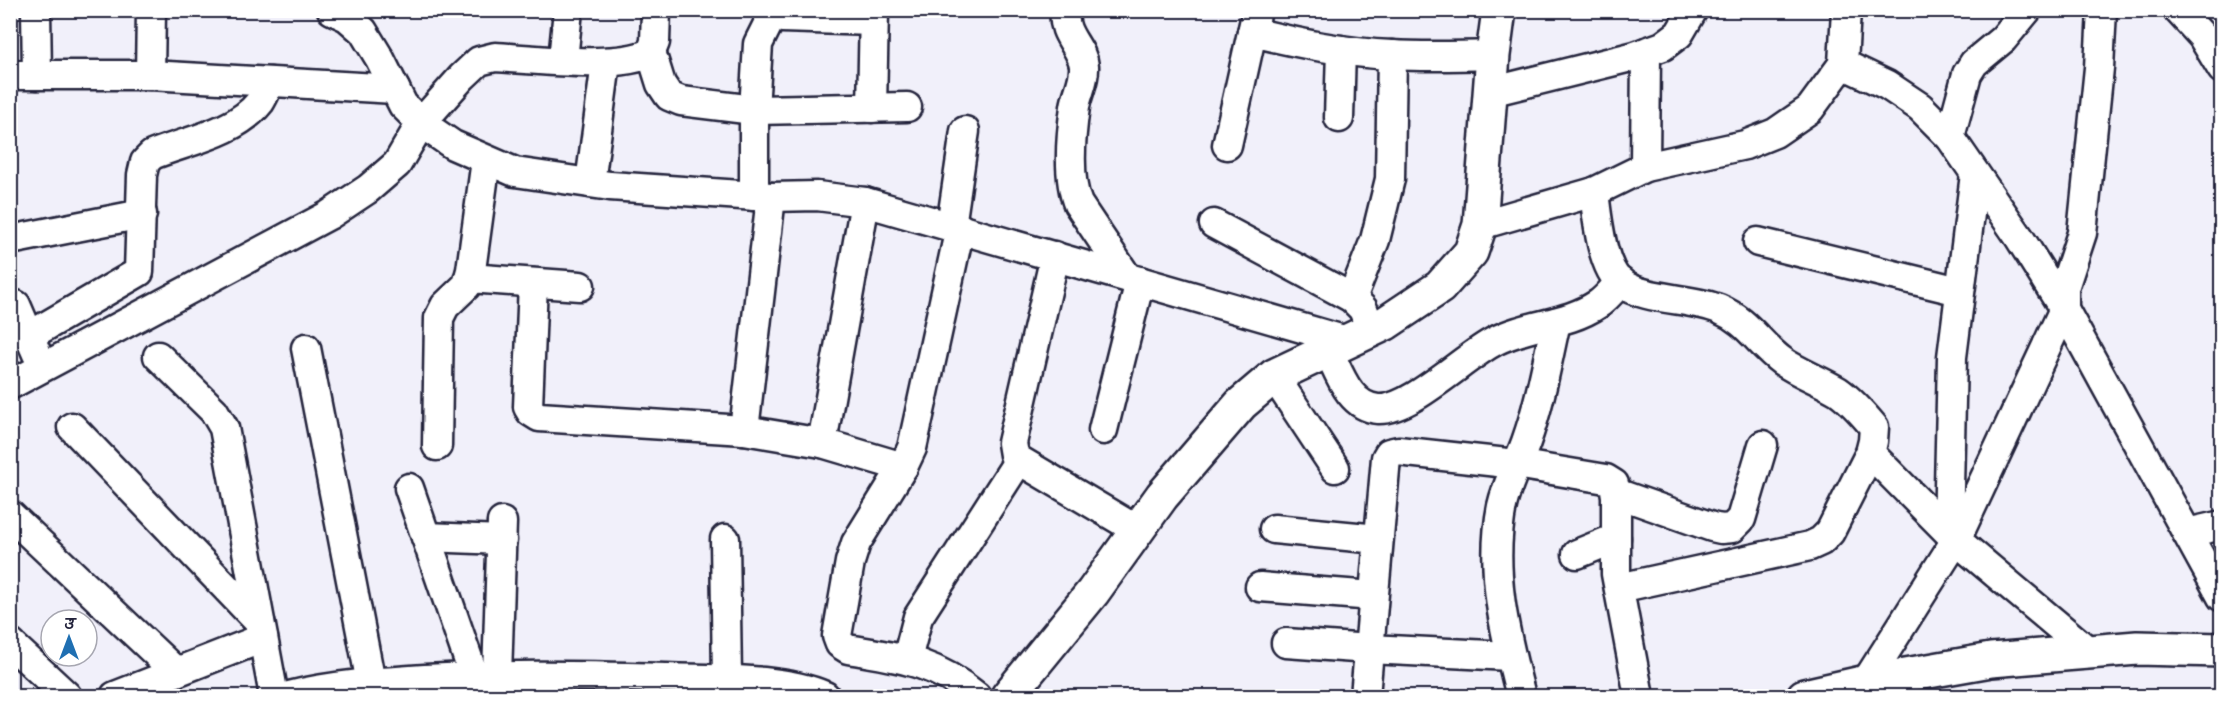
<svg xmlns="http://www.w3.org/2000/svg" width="2232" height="707" font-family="Kalam,'Playpen Sans Deva',sans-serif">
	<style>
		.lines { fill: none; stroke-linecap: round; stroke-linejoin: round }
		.minor-casing { stroke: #22223b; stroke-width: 33 }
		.major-casing { stroke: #22223b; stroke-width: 38 }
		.minor { stroke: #fff; stroke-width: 28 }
		.major { stroke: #fff; stroke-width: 33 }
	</style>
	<rect width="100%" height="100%" fill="#f1f0fa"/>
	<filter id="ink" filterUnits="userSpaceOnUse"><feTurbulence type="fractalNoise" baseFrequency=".0167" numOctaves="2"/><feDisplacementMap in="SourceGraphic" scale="12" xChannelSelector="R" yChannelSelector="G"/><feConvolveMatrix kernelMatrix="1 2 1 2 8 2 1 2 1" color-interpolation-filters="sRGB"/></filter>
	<g filter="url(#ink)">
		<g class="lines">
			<g class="minor-casing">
				<g id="minor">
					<path d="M36,10L37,75"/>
					<path d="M332,10L347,17L363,31L380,59L403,105L421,123L453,145L515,172L610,186L771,197L817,196L865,202L1347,341"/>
					<path d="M772,10L773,14L782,18L873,21"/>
					<path d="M1065,10C1061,35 1082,46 1084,66C1085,81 1077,93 1075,107C1071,135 1067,178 1078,204L1127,277"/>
					<path d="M2102,10L2099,68L2082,233L2064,288V309L2222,597"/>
					<path d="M2178,10L2202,36L2222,69"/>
					<path d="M1252,32C1298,43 1345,53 1392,55C1426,57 1460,56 1493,55"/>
					<path d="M651,52L661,84L669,96L681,101L754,110L907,107"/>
					<path d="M563,60L568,10"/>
					<path d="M1843,64L1887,85L1920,107L1950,137L2019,237L2064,309L1956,540L1866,682"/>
					<path d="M10,75H150L395,89"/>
					<path d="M150,75L151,10"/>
					<path d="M1490,92L1635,56L1663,46L1679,34L1693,10"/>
					<path d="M872,108L874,10"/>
					<path d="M1339,118L1341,50"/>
					<path d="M1950,137L1967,74L1974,63L2003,39L2027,10"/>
					<path d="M1227,145L1257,10"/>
					<path d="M1645,167L1646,52"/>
					<path d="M590,183L606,63"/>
					<path d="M1594,192C1597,215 1601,267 1621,283C1643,300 1692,298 1719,309C1748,321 1758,343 1782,361C1799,373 1820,380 1838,391C1851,400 1864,415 1874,427L1873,441L1870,453L1830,532L1821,541L1810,546L1619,588"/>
					<path d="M754,196V110L758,44L773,14"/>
					<path d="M1214,224L1352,298L1363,309L1371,330"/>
					<path d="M1480,225L1594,192L1645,167L1745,145L1775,133L1810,109L1843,64L1846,10"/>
					<path d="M951,226L965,131"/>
					<path d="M960,228L912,448L903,467L856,543L850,562L837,636L840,644L848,649C900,658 934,661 976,696"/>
					<path d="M10,240L142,214"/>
					<path d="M1758,242L1959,291"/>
					<path d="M1055,256L1012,443L1014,455L1019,460L1137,530"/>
					<path d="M469,278L580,286"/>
					<path d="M533,283L528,407L531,412L539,417L744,430L822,443L903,467"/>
					<path d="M1352,298L1375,240L1390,179L1392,55"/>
					<path d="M16,305L37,354"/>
					<path d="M29,336L139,272L142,175L145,162L152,155C186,141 236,133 260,102C264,96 267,88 270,82"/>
					<path d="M306,348L371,683"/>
					<path d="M1328,350C1339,372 1349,407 1378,409C1410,411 1465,356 1495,341C1527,324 1567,325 1598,304C1606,299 1613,289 1621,282"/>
					<path d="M158,356L214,411L224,428L274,696"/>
					<path d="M1274,376L1335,468"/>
					<path d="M10,385L329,215L368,189L397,164L421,123L462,77L479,61L495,57C532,59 622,70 651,52L655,42L656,10"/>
					<path d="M72,427L260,623"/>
					<path d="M744,430L771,197"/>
					<path d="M1103,430L1140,281"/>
					<path d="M822,443L865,202"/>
					<path d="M437,446L439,318L445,306L467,285L471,270L486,160"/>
					<path d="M1870,453L1956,540L2088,651"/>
					<path d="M409,488L474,676"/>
					<path d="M1616,493L1712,527L1721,529L1732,528L1741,519L1763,445"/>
					<path d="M10,515L176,672"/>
					<path d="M1274,529L1378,539"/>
					<path d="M1948,531L1952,357L1975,174"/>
					<path d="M2187,533L2222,525"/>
					<path d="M426,537L502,540"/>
					<path d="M725,539L727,680"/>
					<path d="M1577,554L1616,538"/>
					<path d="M1260,587L1373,596"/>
					<path d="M10,643L67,696"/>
					<path d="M1286,643L1369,649L1510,656"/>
					<path d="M907,659L918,617L1019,460"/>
					<path d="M497,676L502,522"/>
					<path d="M115,696L263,638"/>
					<path d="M289,696C334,685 378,682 425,679C506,674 586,676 667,678C715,680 781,677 825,696"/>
					<path d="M1365,696L1386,458L1389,453L1398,451L1516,464L1606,479L1614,484L1616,496V574L1639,696"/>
					<path d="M1521,696C1505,634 1489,571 1502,506C1507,483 1518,464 1526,442C1540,403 1547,362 1556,322"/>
				</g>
			</g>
			<g class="major-casing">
				<g id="major">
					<path d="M1008,696L1093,592L1162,496L1241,404L1274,376L1386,323L1440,287L1471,252L1480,225L1493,55L1499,10"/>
					<path d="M1804,696L1866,682L1991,660L2137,648L2222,650"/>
				</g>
			</g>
			<use href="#minor" class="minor"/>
			<use href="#major" class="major"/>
		</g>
	</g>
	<rect width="2232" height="707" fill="none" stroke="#fff" stroke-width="36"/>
	<rect x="18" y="18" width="2196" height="671" fill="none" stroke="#22223b" stroke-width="2" filter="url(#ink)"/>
	<g transform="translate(69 638)"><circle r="28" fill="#ffffff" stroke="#a7a7b1" stroke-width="1.5"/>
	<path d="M0-4.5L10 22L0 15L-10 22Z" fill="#1f6fb2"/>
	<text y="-9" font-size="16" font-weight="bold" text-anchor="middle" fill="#22223b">उ</text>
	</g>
</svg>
